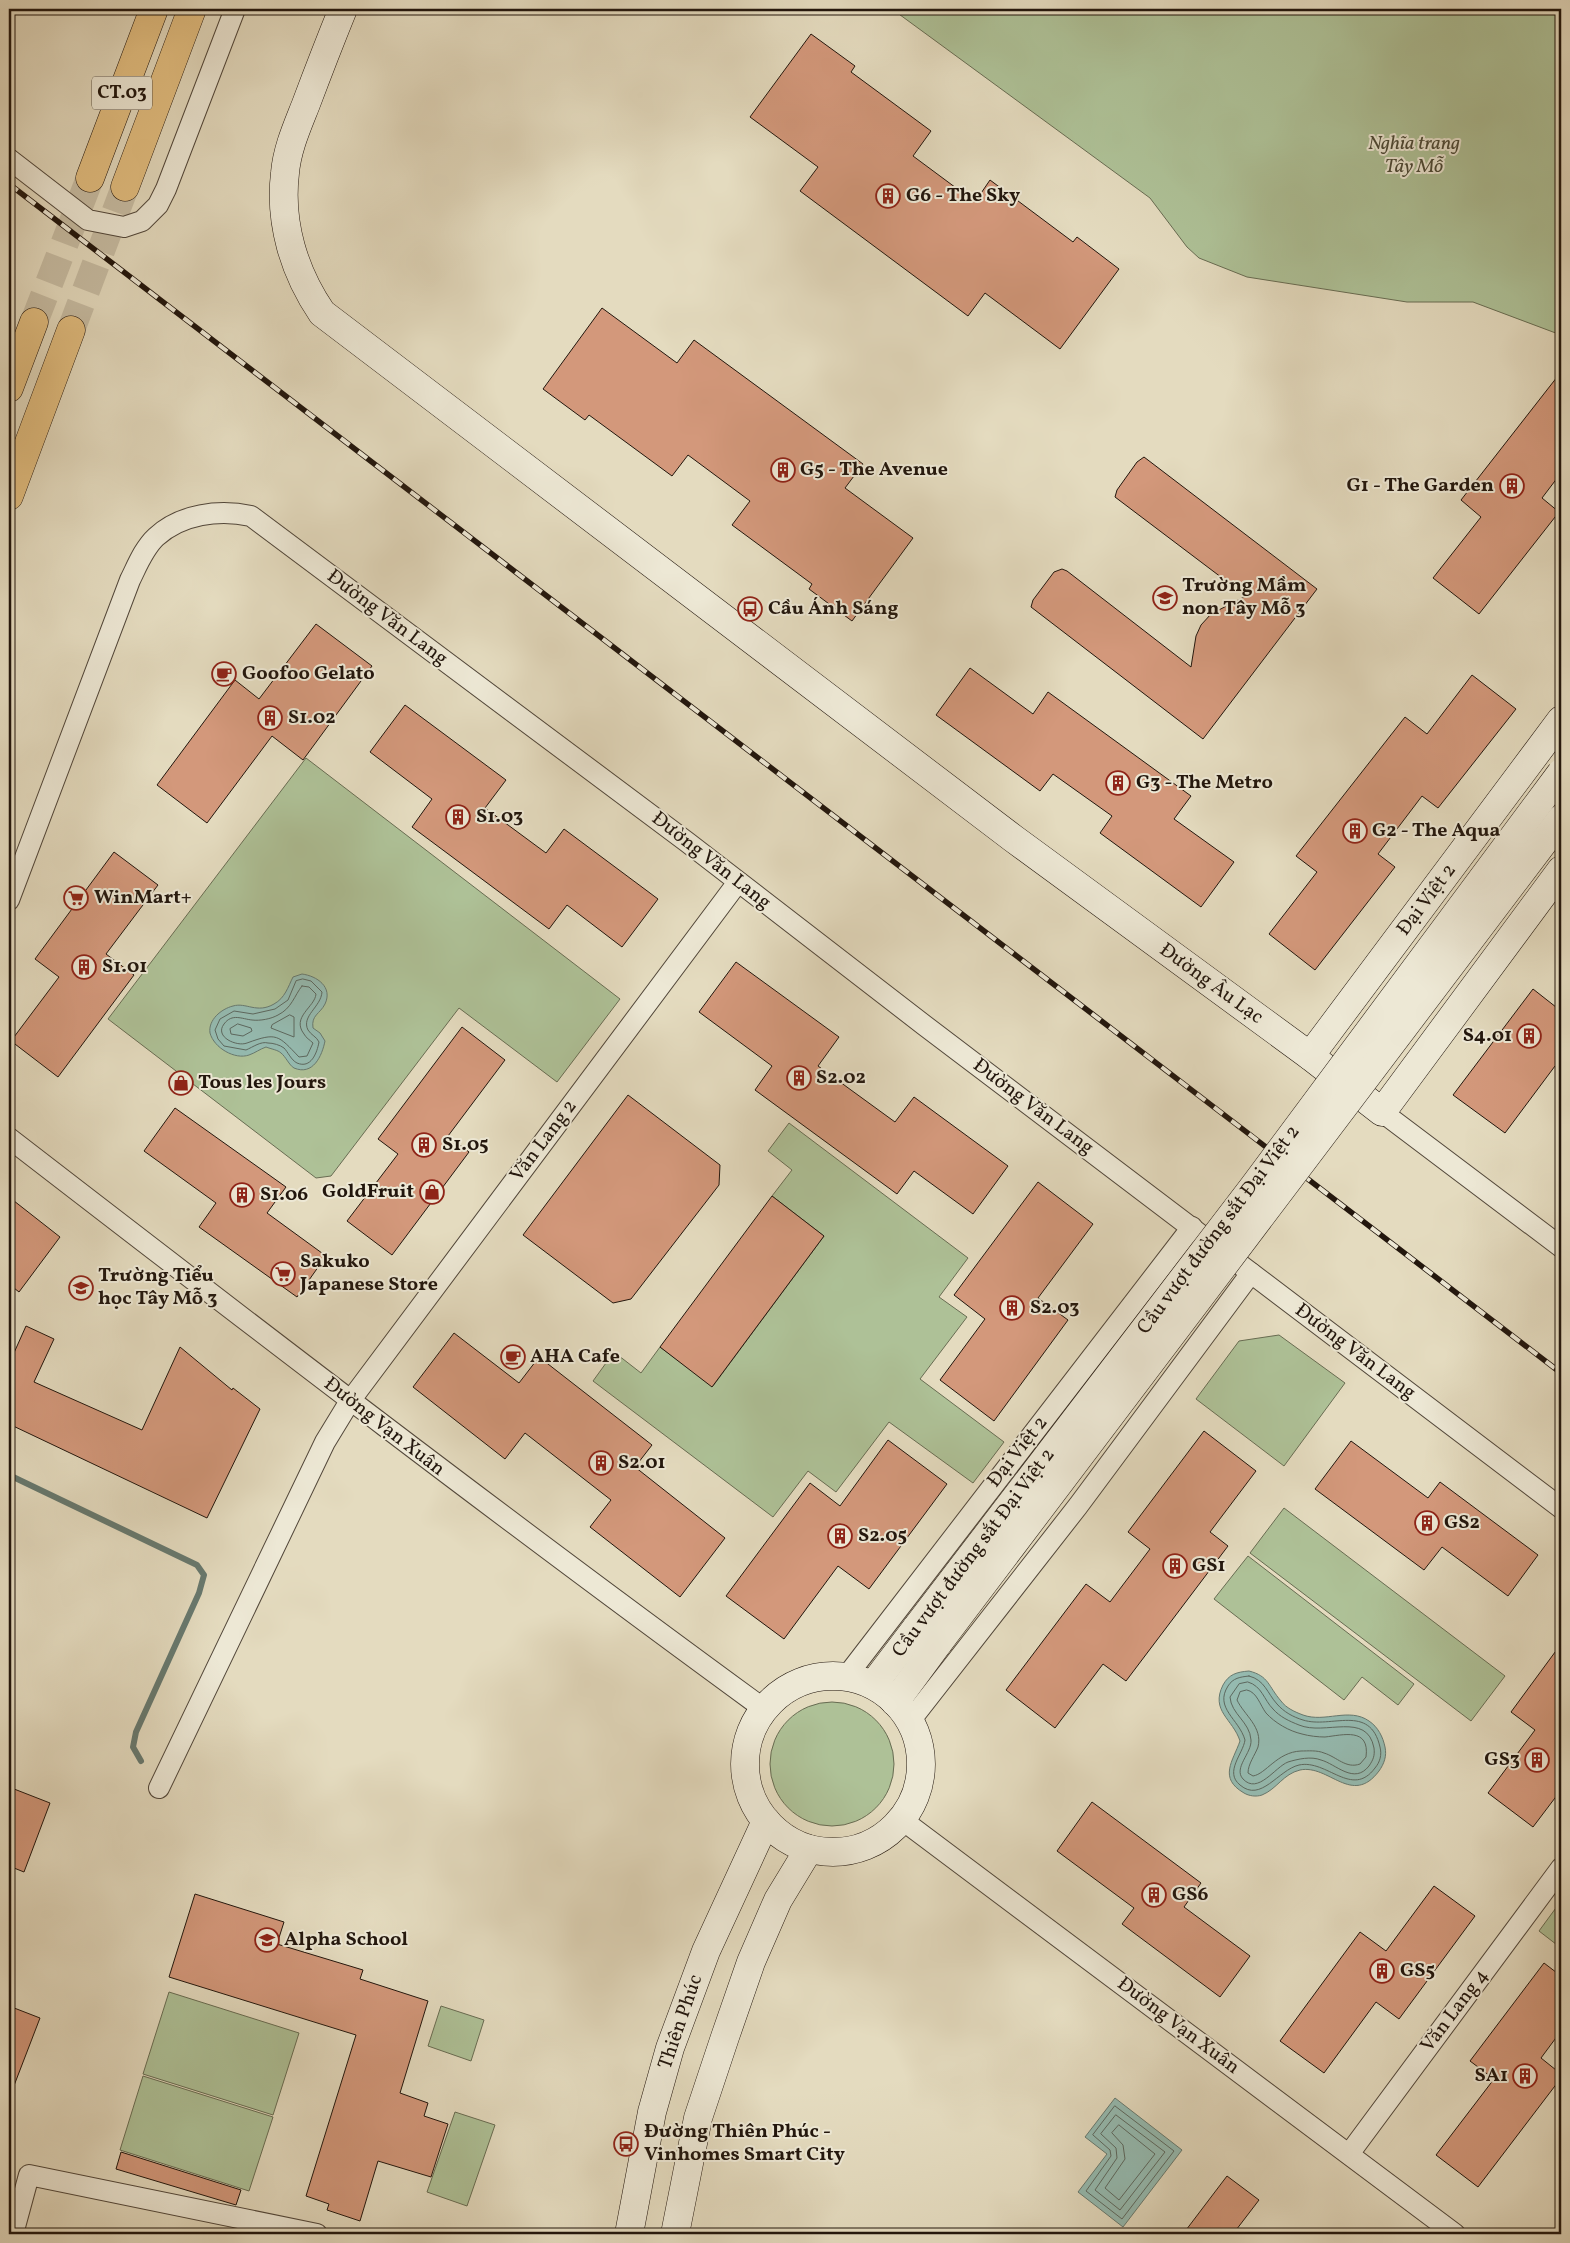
<svg xmlns="http://www.w3.org/2000/svg" width="1570" height="2243" font-family="Vollkorn,serif">
	<style>
		.green { fill: #aec197; stroke: #686c52 }
		.water { fill: #95bbb1; stroke: #67796f }
		.lines { fill: none; stroke-linecap: round; stroke-linejoin: round }
		.shore { stroke: #5c685f; stroke-width: 1 }
		.stream { stroke: #67796f; stroke-width: 6 }
		.building { fill: #d3987b; stroke: #22160d }
		.primary-tunnel { stroke: #c7bda4; stroke-width: 28; stroke-dasharray: 28 14; stroke-linecap: butt }
		.highway-tunnel { stroke: #c7bda4; stroke-width: 28; stroke-dasharray: 28 14; stroke-linecap: butt }
		.street-casing { stroke: #52473a; stroke-width: 22 }
		.secondary-casing { stroke: #22160d; stroke-width: 29 }
		.primary-casing { stroke: #22160d; stroke-width: 29 }
		.highway-casing { stroke: #22160d; stroke-width: 29 }
		.street { stroke: #ede8d5; stroke-width: 20 }
		.secondary { stroke: #ede8d5; stroke-width: 28 }
		.primary { stroke: #e2be80; stroke-width: 28 }
		.highway { stroke: #e2be80; stroke-width: 28 }
		.rail-casing { stroke: #22160d; stroke-width: 5.5 }
		.rail { stroke: #ede8d5; stroke-width: 4; stroke-dasharray: 11; stroke-linecap: butt }
		.secondary-bridge-casing { stroke: #22160d; stroke-width: 29; stroke-linecap: butt }
		.secondary-bridge { stroke: #ede8d5; stroke-width: 28 }
		.labels { text-anchor: middle; dominant-baseline: central; stroke-width: 4; stroke-linejoin: round; paint-order: stroke }
		.shield { fill: #ede8d5; stroke: #5f5549; stroke-width: 1 }
		.shield-label { font-size: 19px; font-weight: bold; fill: #22160d }
		.park-label { font-size: 20px; font-style: italic; fill: #4c4936; stroke: #ede8d5 }
		.poi-label { font-size: 20px; font-weight: bold; fill: #22160d; stroke: #ede8d5; text-anchor: start }
		.street-label { font-size: 20px; fill: #22160d; stroke: #ede8d5 }
	</style>
	<rect width="100%" height="100%" fill="#e4dbbf"/>
	<filter id="stains"><feTurbulence type="fractalNoise" baseFrequency=".004" numOctaves="4"/><feColorMatrix values="0 0 0 0 .2 0 0 0 0 .09 0 0 0 0 .02 0 0 0 .5 -.17"/></filter>
	<radialGradient id="worn" r=".72"><stop offset=".6" stop-color="#630" stop-opacity="0"/><stop offset="1" stop-color="#630" stop-opacity=".3"/></radialGradient>
	<g class="green">
		<path d="M892,9H1561V335L1473,302H1407L1247,277L1199,258L1187,247L1150,198Z"/>
		<path d="M306,758L620,999L557,1082L459,1008L331,1176L316,1178L108,1019Z"/>
		<path d="M789,1123L968,1258L939,1297L967,1317L920,1379L1004,1442L973,1483L889,1422L836,1492L808,1471L773,1517L593,1381L614,1352L641,1373L660,1347L713,1386L824,1236L772,1196L792,1170L768,1151Z"/>
		<path d="M1279,1335L1345,1383L1284,1466L1196,1399L1239,1341Z"/>
		<path d="M1284,1508L1505,1676L1471,1721L1250,1553Z"/>
		<path d="M1248,1556L1414,1684L1398,1705L1362,1677L1344,1700L1214,1599Z"/>
		<circle cx="832" cy="1764" r="62"/>
		<path d="M1561,1901V1948L1539,1931Z"/>
		<path d="M169,1992L299,2033L273,2115L143,2074Z"/>
		<path d="M441,2006L484,2020L471,2061L428,2046Z"/>
		<path d="M143,2076L273,2117L249,2191L120,2150Z"/>
		<path d="M455,2112L495,2125L467,2206L427,2192Z"/>
	</g>
	<g class="water">
		<path d="M302,974C317,976 333,987 325,1004C320,1014 311,1015 313,1028L320,1033L325,1041C322,1056 313,1076 294,1068C289,1065 286,1057 281,1053C278,1050 271,1049 266,1047C260,1049 255,1053 249,1055C235,1060 214,1048 210,1033C208,1020 221,1009 233,1006C246,1002 257,1014 274,1004C285,998 288,987 293,977Z"/>
		<path d="M1249,1671C1269,1676 1268,1686 1281,1701C1286,1708 1295,1712 1303,1715C1325,1723 1349,1707 1369,1721C1378,1727 1383,1737 1385,1747C1387,1756 1384,1764 1379,1771C1352,1807 1329,1764 1300,1770C1283,1774 1277,1789 1262,1795C1256,1797 1249,1796 1244,1793C1218,1778 1233,1761 1240,1741C1233,1719 1210,1711 1223,1685C1229,1674 1237,1672 1249,1671Z"/>
		<path d="M1115,2098L1182,2150L1123,2227L1078,2192L1107,2154L1085,2137Z"/>
	</g>
	<g class="lines">
		<g class="shore">
			<path d="M303,979L311,981L322,992C321,1007 301,1016 308,1030C311,1035 317,1037 319,1042C317,1053 311,1069 297,1063C291,1060 288,1052 284,1048C280,1045 273,1043 268,1043C261,1041 253,1047 246,1050L224,1046L218,1039L215,1030L220,1019L234,1011L253,1014L275,1009L288,1000L296,981Z"/>
			<path d="M302,986L309,987L316,994C315,1007 291,1017 304,1034C306,1038 310,1040 313,1043L307,1056L299,1057C278,1035 277,1032 247,1043C237,1047 214,1037 224,1024C232,1013 242,1019 252,1020C260,1021 271,1019 278,1015C292,1008 294,996 302,986Z"/>
			<path d="M290,1015L294,1017V1037L271,1028L272,1025Z"/>
			<path d="M238,1024L251,1028L252,1031L243,1036L231,1034L230,1029Z"/>
			<path d="M1249,1676C1265,1680 1267,1693 1277,1704C1284,1712 1293,1717 1303,1720C1331,1729 1370,1703 1380,1747C1382,1755 1380,1762 1375,1768C1352,1799 1327,1759 1299,1765C1278,1770 1261,1803 1240,1785C1224,1772 1243,1754 1245,1740C1239,1719 1214,1708 1228,1686C1233,1678 1240,1677 1249,1676Z"/>
			<path d="M1248,1682C1262,1686 1264,1700 1273,1709C1280,1717 1289,1721 1299,1725C1325,1736 1367,1711 1374,1748C1375,1756 1373,1760 1369,1766C1354,1785 1336,1764 1321,1760C1311,1756 1298,1759 1288,1762C1275,1767 1258,1795 1243,1779C1233,1768 1252,1753 1251,1740C1250,1722 1231,1714 1230,1697L1239,1684Z"/>
			<path d="M1247,1690C1257,1692 1260,1705 1266,1713C1275,1723 1289,1731 1302,1734C1309,1736 1318,1737 1325,1737C1343,1735 1370,1727 1366,1757L1360,1764C1346,1769 1337,1757 1324,1753C1317,1750 1308,1751 1301,1751C1277,1752 1266,1774 1253,1776L1248,1773C1248,1764 1255,1755 1258,1747C1263,1727 1244,1715 1237,1700L1240,1692Z"/>
			<path d="M1115,2106L1174,2151L1122,2219L1086,2191L1111,2156L1110,2150L1093,2135Z"/>
			<path d="M1116,2115L1165,2152L1120,2210L1095,2190L1117,2158L1116,2148L1101,2134Z"/>
			<path d="M1119,2125L1155,2154L1119,2200L1105,2188L1125,2159L1123,2145L1112,2133Z"/>
		</g>
		<path class="stream" d="M9,1475L197,1565L204,1575L199,1593L136,1732L133,1747L141,1761"/>
	</g>
	<g class="building">
		<path d="M811,34L855,66L851,72L931,131L913,156L975,202L990,180L1073,242L1077,237L1119,269L1060,349L985,293L968,316L800,191L818,167L750,117Z"/>
		<path d="M602,308L677,363L694,340L863,464L845,488L913,538L852,621L809,589L812,584L732,525L750,501L688,455L672,476L589,415L585,420L543,389Z"/>
		<path d="M1561,372V473L1542,498L1559,512L1479,614L1433,578L1481,517L1461,500Z"/>
		<path d="M1144,457L1317,589L1203,739L1031,607L1033,600L1054,572L1062,569L1067,571L1191,667L1196,636L1201,625L1211,614L1246,596L1115,497L1117,490L1137,462Z"/>
		<path d="M316,624L372,666L303,760L272,736L207,823L157,785L235,680L259,699Z"/>
		<path d="M970,668L1033,714L1048,692L1191,796L1174,819L1234,862L1201,907L1100,833L1112,816L1053,774L1040,791L936,715Z"/>
		<path d="M1472,675L1516,709L1438,808L1422,796L1378,854L1395,867L1315,970L1269,934L1317,872L1296,856L1405,717L1427,734Z"/>
		<path d="M405,705L506,780L485,808L546,853L564,829L658,899L622,947L567,905L549,929L412,827L432,799L370,752Z"/>
		<path d="M114,852L158,885L106,954L134,975L58,1077L11,1041L59,977L35,959Z"/>
		<path d="M736,962L839,1037L818,1066L895,1122L914,1097L1008,1166L973,1214L914,1171L897,1194L755,1090L772,1066L699,1012Z"/>
		<path d="M1533,989L1561,1011V1071L1555,1066L1505,1133L1453,1095Z"/>
		<path d="M462,1027L505,1060L448,1136L469,1152L392,1255L347,1221L398,1154L378,1139Z"/>
		<path d="M628,1095L720,1165L719,1185L631,1299L613,1303L523,1235Z"/>
		<path d="M175,1108L286,1187L267,1213L326,1256L297,1297L199,1227L216,1203L144,1151Z"/>
		<path d="M1038,1182L1093,1224L1038,1298L1068,1320L994,1421L940,1380L985,1319L954,1295Z"/>
		<path d="M772,1196L824,1236L712,1387L660,1347Z"/>
		<path d="M9,1197L60,1237L19,1292L9,1284Z"/>
		<path d="M26,1326L54,1339L34,1382L142,1430L180,1347L232,1390L233,1388L260,1409L207,1518L9,1424V1364Z"/>
		<path d="M454,1333L519,1383L539,1357L652,1445L635,1467L725,1538L680,1597L590,1527L611,1500L525,1433L505,1459L413,1387Z"/>
		<path d="M1204,1431L1256,1471L1210,1532L1228,1546L1126,1681L1103,1664L1055,1728L1006,1690L1086,1584L1110,1602L1150,1549L1128,1532Z"/>
		<path d="M888,1440L947,1484L869,1589L838,1566L784,1639L726,1596L810,1483L840,1506Z"/>
		<path d="M1351,1441L1428,1498L1440,1482L1538,1555L1508,1596L1442,1547L1424,1570L1315,1489Z"/>
		<path d="M1561,1644V1790L1533,1827L1488,1793L1535,1730L1511,1712Z"/>
		<path d="M9,1787L50,1803L24,1872L9,1866Z"/>
		<path d="M1092,1802L1201,1883L1184,1907L1250,1956L1220,1997L1122,1924L1134,1908L1057,1851Z"/>
		<path d="M1434,1886L1475,1916L1399,2019L1376,2002L1324,2073L1280,2041L1360,1932L1386,1951Z"/>
		<path d="M195,1894L284,1922L277,1944L363,1970L360,1979L428,2001L400,2093L428,2103L424,2116L448,2124L431,2177L378,2161L360,2221L327,2210L329,2204L306,2196L356,2035L169,1977Z"/>
		<path d="M1544,1963L1561,1976V2031L1541,2058L1561,2074V2078L1478,2187L1436,2155L1494,2079L1470,2061Z"/>
		<path d="M9,2006L40,2018L10,2096H9Z"/>
		<path d="M121,2152L241,2190L236,2205L116,2169Z"/>
		<path d="M1227,2176L1259,2200L1233,2234H1183Z"/>
	</g>
	<g class="lines">
		<path class="primary-tunnel" d="M71,330L125,187"/>
		<path class="highway-tunnel" d="M34,322L90,178"/>
		<g class="street-casing">
			<g id="street">
				<path d="M9,159L88,220L124,227L142,221L158,205L166,189L235,9"/>
				<path d="M9,900L130,580C137,566 144,548 156,537C181,514 219,509 251,516L687,842L924,1025L1561,1508"/>
				<path d="M1382,1112L1561,1247"/>
				<path d="M9,1138C259,1331 509,1523 764,1709"/>
				<path d="M846,1677L1192,1227"/>
				<path d="M910,1721L1078,1506L1251,1273"/>
				<path d="M159,1788L325,1442L350,1401L738,882"/>
				<path d="M901,1819L1455,2234"/>
				<path d="M1349,2154L1561,1868"/>
				<path d="M13,2234L29,2175L317,2234"/>
			</g>
		</g>
		<g class="secondary-casing">
			<g id="secondary">
				<path d="M343,9C330,41 318,72 306,104C297,127 287,149 285,173C279,223 294,272 322,313L1014,839L1310,1056L1382,1112L1561,870"/>
				<path d="M1310,1056L1561,720"/>
				<circle cx="833" cy="1764" r="88"/>
				<path d="M873,1685L917,1627"/>
				<path d="M895,1702L939,1642"/>
				<path d="M629,2234L652,2112L670,2048L706,1951L766,1821"/>
				<path d="M675,2234L698,2118L725,2037L751,1962L778,1900L809,1849"/>
			</g>
		</g>
		<g class="primary-casing">
			<g id="primary">
				<path d="M125,187L192,9"/>
				<path d="M9,496L71,330"/>
			</g>
		</g>
		<g class="highway-casing">
			<g id="highway">
				<path d="M90,178L154,9"/>
				<path d="M9,388L34,322"/>
			</g>
		</g>
		<use href="#street" class="street"/>
		<use href="#secondary" class="secondary"/>
		<use href="#primary" class="primary"/>
		<use href="#highway" class="highway"/>
		<g class="rail-casing">
			<path id="rail" d="M9,184L1561,1373"/>
		</g>
		<use href="#rail" class="rail"/>
		<g class="secondary-bridge-casing">
			<g id="secondary-bridge">
				<path d="M917,1627L1254,1186L1561,773"/>
				<path d="M939,1642L1561,819"/>
			</g>
		</g>
		<use href="#secondary-bridge" class="secondary-bridge"/>
	</g>
	<defs>
		<g id="building-ring" transform="scale(1.25)"><circle r="9.5" fill="#ede8d5" stroke="#8f2418" stroke-width="1.5"/><path d="M-4-6H4V6H1V3H-1V6H-4ZM-2.5-4.3h1.7v1.8h-1.7ZM.8-4.3h1.7v1.8H.8ZM-2.5-1h1.7V.8h-1.7ZM.8-1h1.7V.8H.8Z" fill="#8f2418"/></g>
		<g id="school-ring" transform="scale(1.25)"><circle r="9.5" fill="#ede8d5" stroke="#8f2418" stroke-width="1.5"/><path d="M0-5L7-2L0 1L-7-2ZM-4 1L0 2.5L4 1V4Q0 6-4 4Z" fill="#8f2418"/></g>
		<g id="bus-ring" transform="scale(1.25)"><circle r="9.5" fill="#ede8d5" stroke="#8f2418" stroke-width="1.5"/><path d="M-5-6H5V4H4V6H2V4H-2V6H-4V4H-5ZM-3.5-4V0h7V-4ZM-3.5 1.2v1.5H-2V1.2ZM2 1.2v1.5H3.5V1.2Z" fill="#8f2418"/></g>
		<g id="cafe-ring" transform="scale(1.25)"><circle r="9.5" fill="#ede8d5" stroke="#8f2418" stroke-width="1.5"/><path d="M-5.5-4.5H6V0H3Q3 3.5 0 3.5H-2.5Q-5.5 3.5-5.5 0ZM3-3.2v2h1.7v-2ZM-6 4.5H4V6H-6Z" fill="#8f2418"/></g>
		<g id="supermarket-ring" transform="scale(1.25)"><circle r="9.5" fill="#ede8d5" stroke="#8f2418" stroke-width="1.5"/><path d="M-6-5.5h2.5l.6 2H6L4.5 2H-2.5L-4.4-4H-6ZM-1.5 3.2a1.3 1.3 0 1 0 .1 0ZM3 3.2a1.3 1.3 0 1 0 .1 0Z" fill="#8f2418"/></g>
		<g id="shop-ring" transform="scale(1.25)"><circle r="9.5" fill="#ede8d5" stroke="#8f2418" stroke-width="1.5"/><path d="M-5-2.5h2.3a2.7 3.5 0 0 1 5.4 0H5L5.5 6h-11ZM-1.5-2.5h3a1.5 2.3 0 0 0-3 0Z" fill="#8f2418"/></g>
	</defs>
	<g fill-rule="evenodd">
		<use href="#building-ring" x="888" y="196"/>
		<use href="#building-ring" x="783" y="470"/>
		<use href="#building-ring" x="1512" y="486"/>
		<use href="#school-ring" x="1165" y="598"/>
		<use href="#bus-ring" x="750" y="609"/>
		<use href="#cafe-ring" x="224" y="674"/>
		<use href="#building-ring" x="270" y="718"/>
		<use href="#building-ring" x="1118" y="783"/>
		<use href="#building-ring" x="458" y="817"/>
		<use href="#building-ring" x="1355" y="831"/>
		<use href="#supermarket-ring" x="76" y="898"/>
		<use href="#building-ring" x="84" y="967"/>
		<use href="#building-ring" x="1529" y="1036"/>
		<use href="#building-ring" x="799" y="1078"/>
		<use href="#shop-ring" x="181" y="1083"/>
		<use href="#building-ring" x="424" y="1145"/>
		<use href="#shop-ring" x="432" y="1192"/>
		<use href="#building-ring" x="242" y="1195"/>
		<use href="#supermarket-ring" x="283" y="1274"/>
		<use href="#school-ring" x="81" y="1288"/>
		<use href="#building-ring" x="1012" y="1308"/>
		<use href="#cafe-ring" x="513" y="1357"/>
		<use href="#building-ring" x="601" y="1463"/>
		<use href="#building-ring" x="1427" y="1523"/>
		<use href="#building-ring" x="840" y="1536"/>
		<use href="#building-ring" x="1175" y="1566"/>
		<use href="#building-ring" x="1537" y="1760"/>
		<use href="#building-ring" x="1154" y="1895"/>
		<use href="#school-ring" x="267" y="1940"/>
		<use href="#building-ring" x="1382" y="1971"/>
		<use href="#building-ring" x="1525" y="2076"/>
		<use href="#bus-ring" x="626" y="2144"/>
	</g>
	<g class="labels">
		<rect class="shield" x="92" y="76.5" width="60" height="33" rx="4"/>
		<g class="shield-label">
			<text x="122" y="93">CT.03</text>
		</g>
		<g class="park-label">
			<text x="1414" y="144">Nghĩa trang<tspan x="1414" dy="23">Tây Mỗ</tspan></text>
		</g>
		<g class="poi-label">
			<text x="906" y="196">G6 - The Sky</text>
			<text x="800" y="470">G5 - The Avenue</text>
			<text x="1494" y="486" text-anchor="end">G1 - The Garden</text>
			<text x="1182" y="586">Trường Mầm<tspan x="1182" dy="23">non Tây Mỗ 3</tspan></text>
			<text x="768" y="609">Cầu Ánh Sáng</text>
			<text x="242" y="674">Goofoo Gelato</text>
			<text x="288" y="718">S1.02</text>
			<text x="1136" y="783">G3 - The Metro</text>
			<text x="476" y="817">S1.03</text>
			<text x="1372" y="831">G2 - The Aqua</text>
			<text x="94" y="898">WinMart+</text>
			<text x="102" y="967">S1.01</text>
			<text x="1512" y="1036" text-anchor="end">S4.01</text>
			<text x="816" y="1078">S2.02</text>
			<text x="198" y="1083">Tous les Jours</text>
			<text x="442" y="1145">S1.05</text>
			<text x="414" y="1192" text-anchor="end">GoldFruit</text>
			<text x="260" y="1195">S1.06</text>
			<text x="300" y="1262">Sakuko<tspan x="300" dy="23">Japanese Store</tspan></text>
			<text x="98" y="1276">Trường Tiểu<tspan x="98" dy="23">học Tây Mỗ 3</tspan></text>
			<text x="1030" y="1308">S2.03</text>
			<text x="530" y="1357">AHA Cafe</text>
			<text x="618" y="1463">S2.01</text>
			<text x="1444" y="1523">GS2</text>
			<text x="858" y="1536">S2.05</text>
			<text x="1192" y="1566">GS1</text>
			<text x="1520" y="1760" text-anchor="end">GS3</text>
			<text x="1172" y="1895">GS6</text>
			<text x="284" y="1940">Alpha School</text>
			<text x="1400" y="1971">GS5</text>
			<text x="1508" y="2076" text-anchor="end">SA1</text>
			<text x="644" y="2132">Đường Thiên Phúc -<tspan x="644" dy="23">Vinhomes Smart City</tspan></text>
		</g>
		<g class="street-label">
			<text transform="translate(387 618) rotate(37)">Đường Văn Lang</text>
			<text transform="translate(711 861) rotate(38)">Đường Văn Lang</text>
			<text transform="translate(1427 900) rotate(-53)">Đại Việt 2</text>
			<text transform="translate(1211 984) rotate(36)">Đường Âu Lạc</text>
			<text transform="translate(1033 1107) rotate(37)">Đường Văn Lang</text>
			<text transform="translate(544 1141) rotate(-53)">Văn Lang 2</text>
			<text transform="translate(1219 1230) rotate(-53)">Cầu vượt đường sắt Đại Việt 2</text>
			<text transform="translate(1355 1352) rotate(37)">Đường Văn Lang</text>
			<text transform="translate(384 1427) rotate(38)">Đường Vạn Xuân</text>
			<text transform="translate(1018 1452) rotate(-52)">Đại Việt 2</text>
			<text transform="translate(974 1553) rotate(-53)">Cầu vượt đường sắt Đại Việt 2</text>
			<text transform="translate(1455 2011) rotate(-53)">Văn Lang 4</text>
			<text transform="translate(681 2022) rotate(-71)">Thiên Phúc</text>
			<text transform="translate(1178 2026) rotate(37)">Đường Vạn Xuân</text>
		</g>
	</g>
	<rect width="1570" height="2243" fill="none" stroke="#e4dbbf" stroke-width="30"/>
	<rect x="10" y="10" width="1550" height="2223" fill="none" stroke="#22160d" stroke-width="2.5"/>
	<rect x="15" y="15" width="1540" height="2213" fill="none" stroke="#22160d"/>
	<rect width="100%" height="100%" filter="url(#stains)"/>
	<rect width="100%" height="100%" fill="url(#worn)"/>
</svg>
